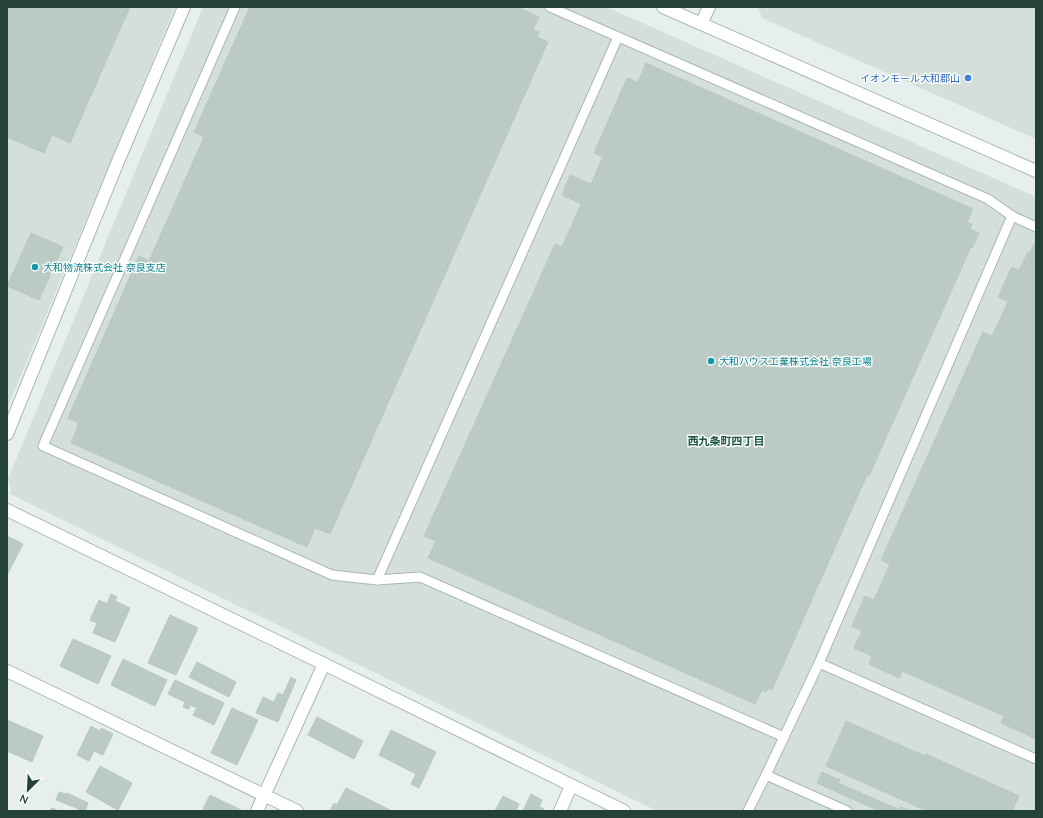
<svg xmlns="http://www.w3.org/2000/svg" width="1043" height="818" font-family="Quicksand,'Noto Sans JP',sans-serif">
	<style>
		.built { fill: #d4dfda }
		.building { fill: #bbcac4; stroke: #b8c9c2 }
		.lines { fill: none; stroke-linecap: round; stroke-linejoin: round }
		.service-casing { stroke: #a8b8b2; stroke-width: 11 }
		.minor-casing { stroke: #a8b8b2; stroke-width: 14 }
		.tertiary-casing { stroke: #a8b8b2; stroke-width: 14 }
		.service { stroke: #fff; stroke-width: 9 }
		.minor { stroke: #fff; stroke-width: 12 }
		.tertiary { stroke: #fff; stroke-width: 12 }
		.shop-dot { fill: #3f7fe0; stroke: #f7fbf9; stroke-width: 1.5 }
		.culture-dot { fill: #0f9aa8; stroke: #f7fbf9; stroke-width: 1.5 }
		.labels { text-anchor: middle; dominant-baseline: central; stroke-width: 3; stroke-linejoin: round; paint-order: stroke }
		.shop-label { font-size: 10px; fill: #366cbe; stroke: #f7fbf9; text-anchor: end }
		.culture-label { font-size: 10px; fill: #0d838f; stroke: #f7fbf9; text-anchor: start }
		.neighbourhood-label { font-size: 11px; font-weight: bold; fill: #1f5548; stroke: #f7fbf9 }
	</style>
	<rect width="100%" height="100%" fill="#e6efeb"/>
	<g class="built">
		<path d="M7,7H175L7,409Z"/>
		<path d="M203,7H606L1036,197V811H657L10,494L11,489L8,479Z"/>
		<path d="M758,7H1036V139L762,18Z"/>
	</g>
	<g class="building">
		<path d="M7,7H130L70,143L52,135L44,153L7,137Z"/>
		<path d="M250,7H517L539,17L533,30L539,32L537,37L548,42L330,534L315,528L307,547L71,443L79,423L68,418L139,256L149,261L204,137L194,132Z"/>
		<path d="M646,63L973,209L967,222L972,224L970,229L979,233L972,248L971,247L869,476L867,475L772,690L768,688L766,692L762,690L755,704L428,558L436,541L424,536L555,244L562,247L581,204L562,195L570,175L591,184L603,157L594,153L627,78L638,82Z"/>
		<path d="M31,233L63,247L39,300L7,286Z"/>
		<path d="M1034,244L1036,245V739L1001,723L1004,716L902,671L899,678L869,664L872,656L854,648L862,631L852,626L865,596L874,600L890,564L881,560L983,332L992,336L1008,302L998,297L1012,267L1019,270L1028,252L1030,253Z"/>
		<path d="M7,536L23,544L7,575Z"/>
		<path d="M111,594L117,597L115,601L130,608L115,642L93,633L97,623L90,620L99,600L107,604Z"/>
		<path d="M170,615L198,628L176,675L148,663Z"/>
		<path d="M73,639L111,656L98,684L60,666Z"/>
		<path d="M123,659L167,680L155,706L111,685Z"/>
		<path d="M197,662L236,682L229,697L189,677Z"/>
		<path d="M291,677L296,680L278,722L256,713L263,697L274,702L278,693L283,695Z"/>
		<path d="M175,680L224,703L214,725L193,715L197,708L190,705L189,709L183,707L185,702L168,694Z"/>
		<path d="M232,708L258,720L237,765L211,753Z"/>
		<path d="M317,717L363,741L354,759L308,735Z"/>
		<path d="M7,720L43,736L32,762L7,751Z"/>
		<path d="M846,721L925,756L926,754L1019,796L1012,811H927L826,766Z"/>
		<path d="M91,726L100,731L101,728L113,734L103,755L94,751L89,761L77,755Z"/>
		<path d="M391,730L436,752L419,788L411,784L416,774L379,755Z"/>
		<path d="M100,766L132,783L118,810L86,792Z"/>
		<path d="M822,772L840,780L838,783L900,810L901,807L911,811H879L817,783Z"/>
		<path d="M346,788L392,811H330L334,803L337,805Z"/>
		<path d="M59,792L66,794L67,793L88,803L85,811H78L79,809L56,800Z"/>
		<path d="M531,794L542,800L539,807L544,809L543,811H523Z"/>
		<path d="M210,795L241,810V811H207L203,809Z"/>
		<path d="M503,796L519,804L516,811H495Z"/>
		<path d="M52,808L59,811H50Z"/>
	</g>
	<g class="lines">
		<g class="service-casing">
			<g id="service">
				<path d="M235,7L43,446L332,575L377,580L420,577L784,737"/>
				<path d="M550,7L988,199L1012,216"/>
				<path d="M1036,227L1012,216L819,663L1036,759"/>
				<path d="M377,580L618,37"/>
				<path d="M766,775L847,811"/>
				<path d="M748,811L766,775L819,663"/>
			</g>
		</g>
		<g class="minor-casing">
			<g id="minor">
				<path d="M7,434L119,159L184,7"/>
				<path d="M7,671L297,811"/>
				<path d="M257,811L324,664"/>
				<path d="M560,811L571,786"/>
			</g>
		</g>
		<g class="tertiary-casing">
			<g id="tertiary">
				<path d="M663,7L1036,171"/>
				<path d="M701,24L709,7"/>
				<path d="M7,510L324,664L624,811"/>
			</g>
		</g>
		<use href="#service" class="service"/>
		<use href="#minor" class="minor"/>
		<use href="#tertiary" class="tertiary"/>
	</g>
	<circle class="shop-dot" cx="968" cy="78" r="4"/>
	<g class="culture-dot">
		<circle cx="35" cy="267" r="4"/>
		<circle cx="711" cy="361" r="4"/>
	</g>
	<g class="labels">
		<g class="shop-label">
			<text x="960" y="78">イオンモール大和郡山</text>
		</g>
		<g class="culture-label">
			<text x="43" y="267">大和物流株式会社 奈良支店</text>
			<text x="719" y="361">大和ハウス工業株式会社 奈良工場</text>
		</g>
		<g class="neighbourhood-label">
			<text x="726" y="441">西九条町四丁目</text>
		</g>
	</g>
	<rect width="1043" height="818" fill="none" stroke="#24423a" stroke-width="16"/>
	<g transform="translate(28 790) rotate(204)" stroke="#f7fbf9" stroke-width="3" paint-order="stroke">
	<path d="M0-3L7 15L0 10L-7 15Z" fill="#24423a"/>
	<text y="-6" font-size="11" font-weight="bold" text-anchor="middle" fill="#24423a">N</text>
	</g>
</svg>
